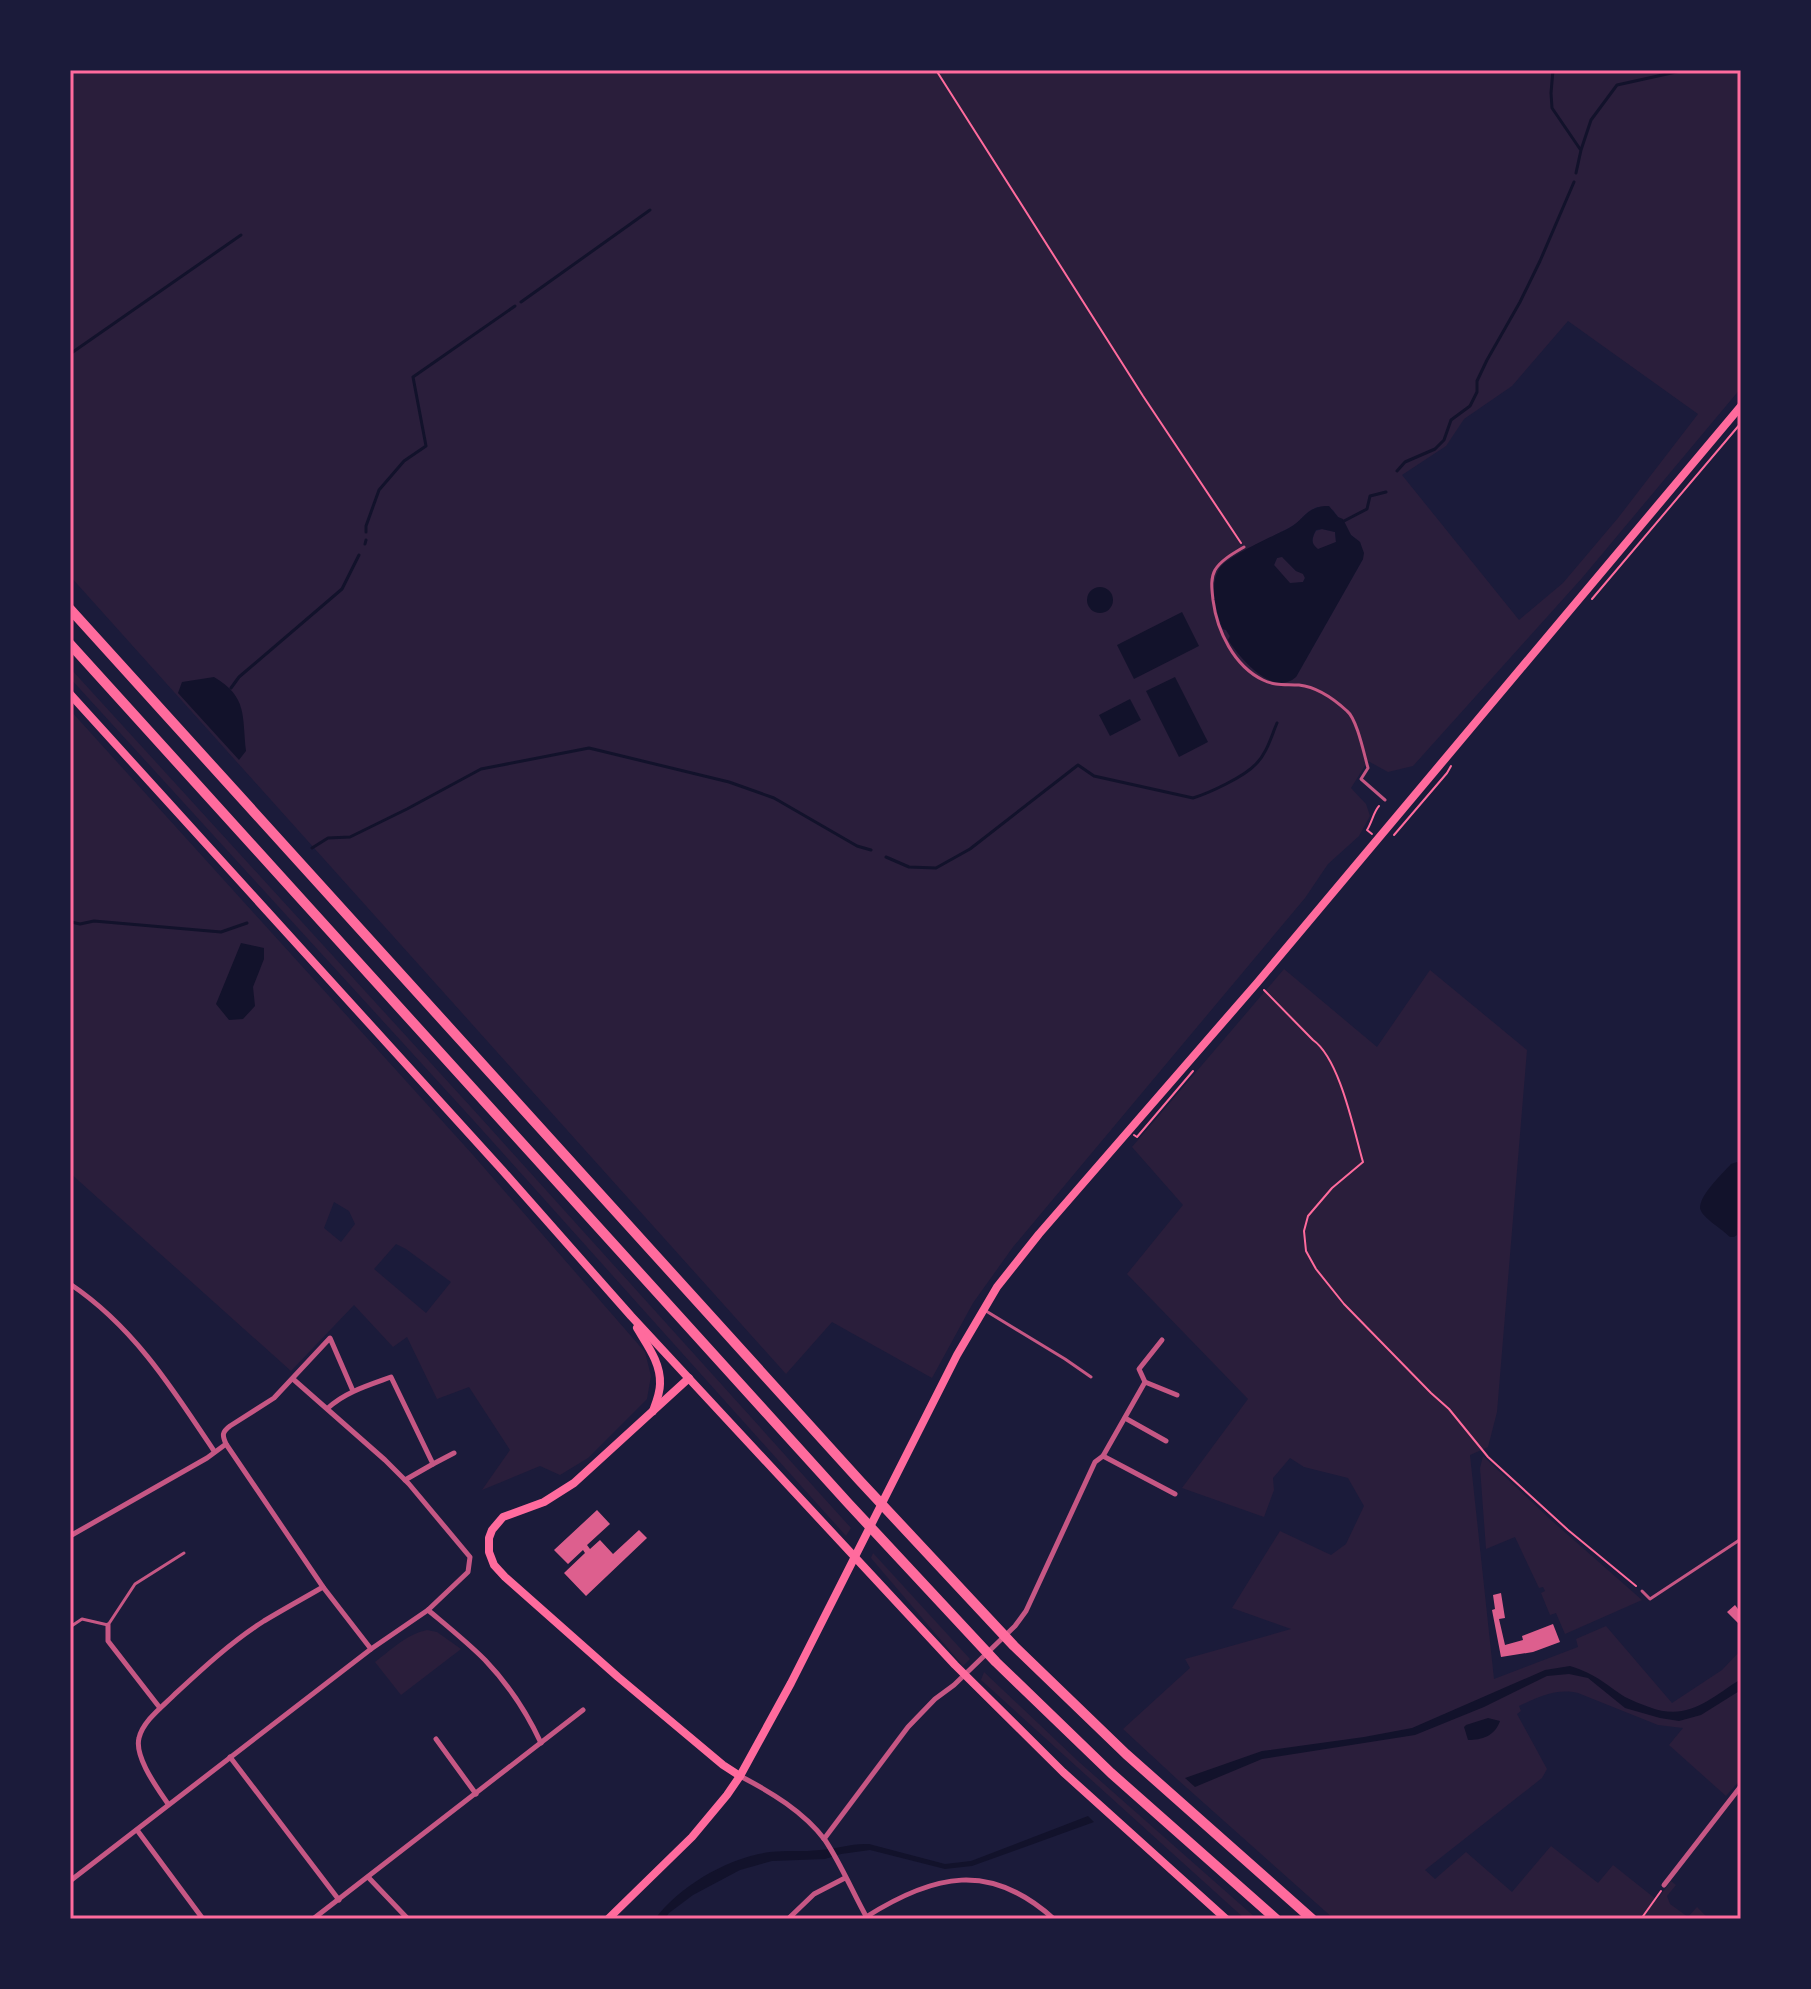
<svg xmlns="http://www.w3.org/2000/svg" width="1811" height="1989" font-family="Helvetica,sans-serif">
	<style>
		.green { fill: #2a1e3b; fill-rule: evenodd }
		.water { fill: #12122b; fill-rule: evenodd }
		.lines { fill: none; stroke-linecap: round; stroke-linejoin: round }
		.stream { stroke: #12122b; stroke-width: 3 }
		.building { fill: #dd5f8e }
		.path { stroke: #ff6b9d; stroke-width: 2 }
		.service { stroke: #c65784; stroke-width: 3 }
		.minor { stroke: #c65784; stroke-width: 5 }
		.secondary { stroke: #ff6b9d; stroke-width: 8 }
		.primary { stroke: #ff6b9d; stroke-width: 8 }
		.motorway { stroke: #ff6b9d; stroke-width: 10 }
		.neatline { fill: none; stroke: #ff6b9d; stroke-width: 3 }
	</style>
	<rect width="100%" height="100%" fill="#1b1b3a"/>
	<g class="green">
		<path d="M70,70H1741V388L1582,578L1413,766L1388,772L1368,761L1351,788L1366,804L1370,816L1359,836L1328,864L1305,898L1013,1247L973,1303L932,1378L832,1322L786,1374L70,576ZM1568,321L1698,414L1618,518L1563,583L1519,620L1402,475L1446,446L1464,419L1512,386ZM1317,507L1333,510L1351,535L1360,542L1363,559L1296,677L1272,681C1250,669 1238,651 1226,630L1222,629C1197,562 1232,558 1281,532C1287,529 1293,526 1298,522C1305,515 1308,511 1317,507Z"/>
		<path d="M1322,529L1335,532L1336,542L1318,550C1310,543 1312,538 1316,531Z"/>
		<path d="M1282,556L1296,571L1303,573L1305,578L1303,582L1290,584L1274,565L1277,558Z"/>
		<path d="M70,668L481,1118L851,1528L846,1536L475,1122L70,678Z"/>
		<path d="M70,710L473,1155L645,1352L651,1376L647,1399L588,1458L560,1475L540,1466L482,1490L510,1450L469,1387L437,1399L407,1337L393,1347L354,1305L291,1371L70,1173ZM334,1202L349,1211L355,1224L341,1242L324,1228ZM396,1244L406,1249L451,1282L426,1313L374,1269Z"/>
		<path d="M1284,969L1377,1047L1430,970L1527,1050L1497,1412L1488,1447L1470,1455L1494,1679L1578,1647L1576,1639L1606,1626L1672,1703L1722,1670L1741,1650V1779L1726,1796L1669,1745L1683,1728L1658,1725L1578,1693C1555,1688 1539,1697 1519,1706L1521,1711L1517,1714L1547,1769L1542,1778L1425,1870L1435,1879L1466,1852L1512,1892L1551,1846L1598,1883L1613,1865L1657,1900L1671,1881L1676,1885L1667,1896L1670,1904L1688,1917L1697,1907L1709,1919H1334L1177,1779L1123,1729L1190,1668L1185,1659L1291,1629L1232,1608L1280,1531L1331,1555L1346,1544L1364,1506L1348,1478L1304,1467L1290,1458L1273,1478L1274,1490L1264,1517L1182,1488L1248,1399L1127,1274L1183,1205L1132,1147Z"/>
		<path d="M1483,1456L1551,1520L1642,1600L1565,1634L1556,1613L1550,1615L1541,1593L1545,1591L1543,1587L1539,1588L1515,1537L1486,1549L1480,1468Z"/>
		<path d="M873,1553L970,1659L963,1666L871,1558Z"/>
		<path d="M427,1630L437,1632L461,1649L401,1695L375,1662C391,1650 407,1634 427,1630Z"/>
		<path d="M984,1672L1079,1762L1257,1919H1245L981,1680Z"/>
	</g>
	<g class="water">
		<path d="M1325,506H1329L1338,517L1343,519L1351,535L1360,542L1364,553L1363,559L1296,677C1273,698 1240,658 1228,640L1230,636L1226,630L1223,629C1216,613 1209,585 1219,569C1227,556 1274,536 1289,528C1304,520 1305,508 1325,506ZM1322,529L1335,532L1336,542L1318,549C1310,543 1312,538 1316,530ZM1282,557L1296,571L1303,574L1305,578L1303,582L1290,583L1274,565L1277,558Z"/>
		<circle cx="1100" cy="600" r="13"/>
		<path d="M1182,612L1199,646L1134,679L1117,645Z"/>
		<path d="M214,677C248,697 242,716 246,751L239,760L178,693L182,682Z"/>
		<path d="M1175,677L1208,742L1179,757L1146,691Z"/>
		<path d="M1130,699L1141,720L1110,736L1099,715Z"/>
		<path d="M241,943L264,948V959L253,987L255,1006L243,1019L229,1020L216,1004Z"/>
		<path d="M1737,1162L1740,1165L1737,1235L1734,1237H1730C1723,1230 1705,1219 1701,1211C1695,1199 1723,1173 1731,1164Z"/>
		<path d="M1570,1666C1596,1674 1604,1683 1625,1697C1633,1701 1641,1704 1649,1707C1688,1722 1709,1699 1741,1679V1690L1701,1715L1679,1721L1660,1718L1625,1708L1588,1678L1569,1674L1547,1676L1484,1707L1415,1735L1262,1759L1195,1787L1185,1778L1262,1751L1364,1737L1412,1728L1545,1670Z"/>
		<path d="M1488,1718L1500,1721C1495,1736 1482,1740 1468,1740L1464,1727L1466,1725Z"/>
		<path d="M1088,1816L1094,1822L972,1866L945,1869L870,1850L841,1854L825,1859L772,1861L740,1870L693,1895L669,1913L665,1919H655C679,1886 729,1857 770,1852C787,1850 803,1852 820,1850C836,1849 852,1843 869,1844L945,1864L971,1861Z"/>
	</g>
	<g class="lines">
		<g class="stream">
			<path d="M1553,70L1551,93L1552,108L1580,149"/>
			<path d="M1576,173L1581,150L1591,120L1617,85L1685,70"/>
			<path d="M521,302L650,210"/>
			<path d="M70,354L241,235"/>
			<path d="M1397,471L1405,462L1435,449L1444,440L1451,420L1470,406L1477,392V381L1487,360L1520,302L1540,261L1574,182"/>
			<path d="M1344,521L1367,509L1370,496L1386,492"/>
			<path d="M366,532V526L379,490L404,461L426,446L413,377L515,306"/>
			<path d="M365,544L366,540"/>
			<path d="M231,688L239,677L342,589L359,555"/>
			<path d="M312,848L328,838L350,837L407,809L481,769L589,748L729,782L774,798L857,846L871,850"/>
			<path d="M886,857L909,867L936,868L970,849L1078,765L1094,776L1193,798C1209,793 1244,777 1256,764C1267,753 1271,737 1277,723"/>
			<path d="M70,924L71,922L80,924L94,921L221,932L247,923"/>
		</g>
	</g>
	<g class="building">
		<path d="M597,1510L610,1524L587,1545L590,1549L600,1540L613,1554L639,1530L647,1538L586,1596L564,1573L585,1553L583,1550L568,1564L554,1550Z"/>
		<path d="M1501,1593L1505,1618L1499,1619L1505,1645L1523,1640L1522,1636L1553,1624L1560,1642L1533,1652L1501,1657L1492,1610L1495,1609L1493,1595Z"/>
		<path d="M1735,1605L1738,1609L1741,1606V1621L1739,1624L1727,1612Z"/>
	</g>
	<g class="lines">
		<g class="path">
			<path d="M936,70L1143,396L1241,543"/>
			<path d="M1592,599L1741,423"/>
			<path d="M1372,834L1367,830C1372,822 1374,811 1379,806"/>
			<path d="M1394,835L1447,773L1451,766"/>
			<path d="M1264,990L1313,1040C1340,1059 1354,1131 1363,1162L1332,1188L1308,1216L1304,1231L1306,1251L1316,1269L1344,1304L1431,1393L1449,1409L1488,1457L1568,1530L1636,1586"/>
			<path d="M1134,1135L1137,1137L1193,1071"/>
			<path d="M1641,1919L1661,1891"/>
		</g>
		<g class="service">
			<path d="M1244,547C1234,553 1221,560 1215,570C1210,579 1212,590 1213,600C1217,631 1234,666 1263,680C1275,686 1286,684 1299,685C1317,687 1334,699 1347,711C1357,719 1364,754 1368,768L1361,779L1385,800"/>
			<path d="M986,1311L1065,1359L1091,1377"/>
			<path d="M1642,1591L1650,1599L1741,1539"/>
			<path d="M70,1627L82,1619L108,1625L135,1584L184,1553"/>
		</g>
		<g class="minor">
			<path d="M70,1284C133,1326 173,1389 214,1451"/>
			<path d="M1145,1382L1139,1369L1162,1340"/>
			<path d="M353,1391L330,1338L274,1398L230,1426C222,1432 222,1435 226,1444L323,1587L371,1649"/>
			<path d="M328,1408C345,1392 369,1385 391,1377L433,1464L405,1480"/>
			<path d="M1125,1418L1166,1441"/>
			<path d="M1103,1456L1175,1494"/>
			<path d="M433,1464L454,1453"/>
			<path d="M70,1536L207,1458L226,1444"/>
			<path d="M428,1610C447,1626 467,1642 485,1660C507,1683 527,1713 541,1743"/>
			<path d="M108,1625V1641L160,1708"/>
			<path d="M436,1739L476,1794"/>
			<path d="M230,1757L339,1900"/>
			<path d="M740,1776C771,1792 804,1812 825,1840C841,1864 853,1893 867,1918"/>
			<path d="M168,1804C158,1789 134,1757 139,1738C143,1721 162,1707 174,1695C202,1669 231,1642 264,1621C284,1609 304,1598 323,1587"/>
			<path d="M137,1830L203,1919"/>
			<path d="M824,1839L908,1727L935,1699L954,1685L1015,1626L1026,1611L1095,1462L1103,1456L1145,1382L1177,1395"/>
			<path d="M368,1877L408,1919"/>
			<path d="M70,1881L371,1649L428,1610L468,1572L470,1557L409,1484L385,1460L293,1379"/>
			<path d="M1664,1885L1741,1786"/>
			<path d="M866,1917C934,1874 990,1861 1054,1919"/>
			<path d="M313,1919L583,1710"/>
			<path d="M788,1919L814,1894L845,1878"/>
		</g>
		<g class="secondary">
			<path d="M70,694L503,1171L631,1316L955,1665L1063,1772L1226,1919"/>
			<path d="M637,1328C647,1345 661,1363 660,1384C660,1393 656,1403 653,1411"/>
			<path d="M689,1378L574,1483L544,1502L503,1517L492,1530L489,1538V1552L494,1565L505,1577L618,1677L723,1765L740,1776"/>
		</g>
		<path class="primary" d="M608,1919L692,1837L727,1795L740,1776L791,1683L957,1355L997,1287L1039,1234L1257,983L1741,406"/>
		<g class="motorway">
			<path d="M70,609L860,1481L1014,1646L1126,1754L1312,1919"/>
			<path d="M70,644L848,1503L996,1662L1111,1773L1276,1919"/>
		</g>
	</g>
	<rect width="1811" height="1989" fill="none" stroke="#1b1b3a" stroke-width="144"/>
	<rect x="72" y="72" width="1667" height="1845" class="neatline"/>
</svg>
